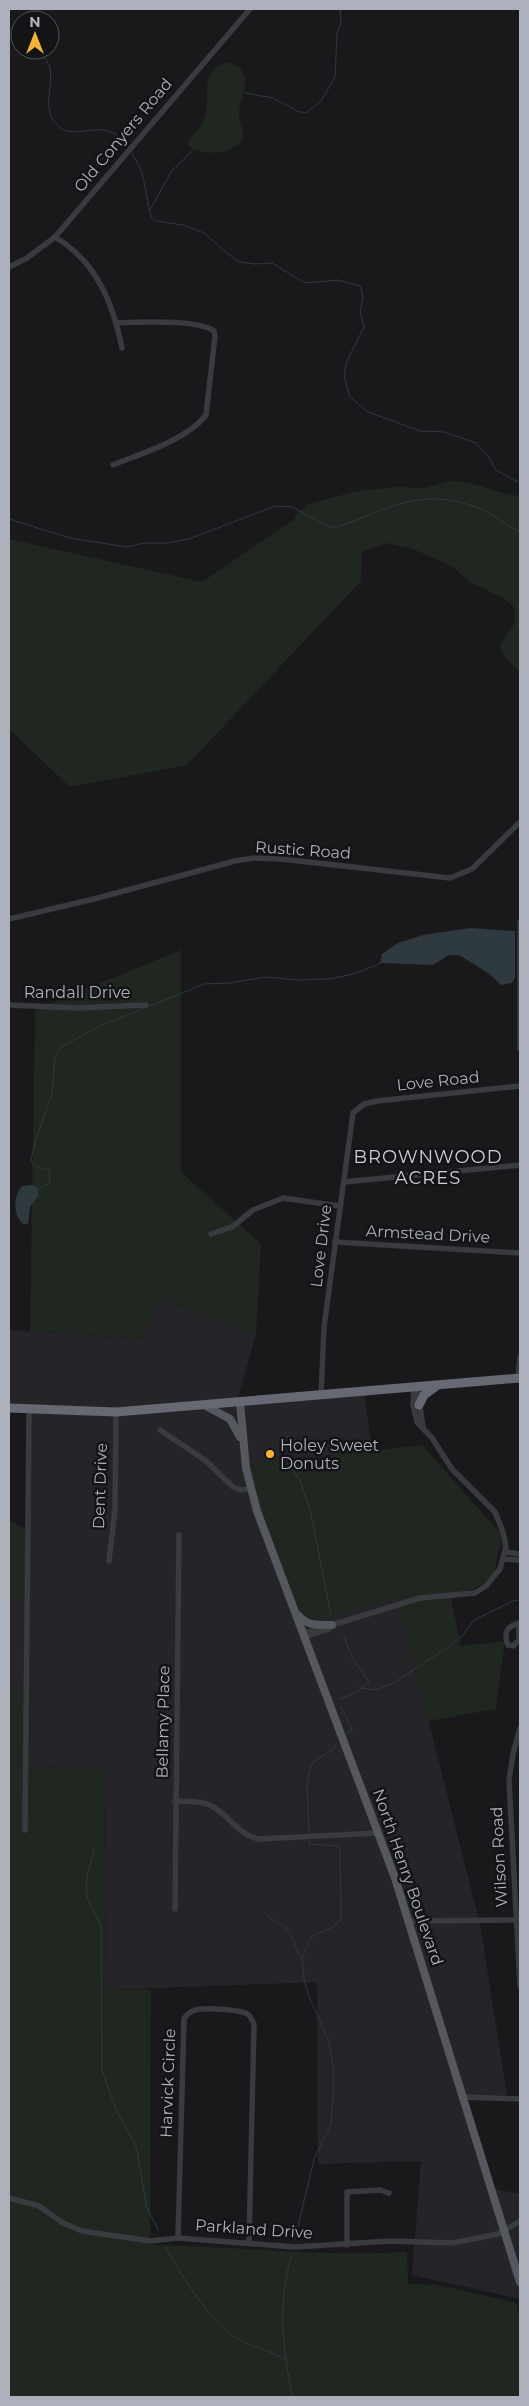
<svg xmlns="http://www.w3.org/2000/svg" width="529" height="2406" font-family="Montserrat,sans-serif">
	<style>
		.built { fill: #252529 }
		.green { fill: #1f2720 }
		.water { fill: #2f3940 }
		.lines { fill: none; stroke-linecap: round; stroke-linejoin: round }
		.stream { stroke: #2f3940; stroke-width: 1 }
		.minor { stroke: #3a3b41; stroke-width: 5.5 }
		.major { stroke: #565860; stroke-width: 8 }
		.highway { stroke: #666972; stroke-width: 9 }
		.poi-dot { fill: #f3b339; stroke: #141417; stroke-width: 2 }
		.labels { text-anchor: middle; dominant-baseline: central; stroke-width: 5; stroke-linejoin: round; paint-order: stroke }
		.street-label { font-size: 16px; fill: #acb1bb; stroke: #141417 }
		.poi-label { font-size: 16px; fill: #acb1bb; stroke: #141417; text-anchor: start }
		.neighbourhood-label { font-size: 18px; letter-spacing: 1px; fill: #cdd0d7; stroke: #141417 }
	</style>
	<rect width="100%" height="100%" fill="#19191c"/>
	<path class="built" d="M156,1298L256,1334L237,1401L364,1391L372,1451L246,1465L397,1597L480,1924L507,2095L465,2100L491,2188L520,2194V2299L412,2275L421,2161L318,2164L317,1982L106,1990L104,1769L31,1767L29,1734L31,1688H9V1600H26L29,1410H9V1330L143,1339Z"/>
	<g class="green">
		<path d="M227,62L239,67C253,83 240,95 239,112C239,121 244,130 243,139C234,155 203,156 190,147L188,141C195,132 202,127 205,115C211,94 198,72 227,62Z"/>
		<path d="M449,481C473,480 496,494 520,496V672L505,658L500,647C506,629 521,627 513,606L504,599L469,581L451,566L413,549L387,543L362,552L361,581L187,765L70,787L9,729V539L202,582L291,521H294L296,515L308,504L315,502L357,491L398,487L425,488Z"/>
		<path d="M181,950V1172L261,1244L256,1334L157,1298L143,1339L30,1331L35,1010Z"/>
		<path d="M422,1445L502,1535L493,1579L451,1600L461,1646L505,1641L496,1709L428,1721L397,1597L298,1627L246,1465Z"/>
		<path d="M9,1520L28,1531L26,1600H9Z"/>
		<path d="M9,1688H32L29,1734L32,1767L104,1769L106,1990L151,1989L150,2245C236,2246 321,2257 407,2252L408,2284L438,2285L516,2303L520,2320V2397H9Z"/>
	</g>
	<g class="water">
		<path d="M470,928L515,931V978L512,983L501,985L488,973L459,955H449L433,965L380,963L382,954L398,943L423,935Z"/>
		<path d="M32,1185L37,1187L39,1195L30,1207L28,1224H23C13,1215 13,1196 22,1186Z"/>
	</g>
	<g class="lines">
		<g class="stream">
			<path d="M9,38L20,45"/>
			<path d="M33,50C71,67 32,103 59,127C72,139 98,123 115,134C120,137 125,143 129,147"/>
			<path d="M245,93L273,98L297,111L306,113L321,101L335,77L337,33L341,23L340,9"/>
			<path d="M131,151L142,172L151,217L156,221L183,225L204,233L227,253L239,262L255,264L272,263L305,283L338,280L360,286L363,297L360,312L364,327L347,361L344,374L349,396L368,412L420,431L444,432L476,443L488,456L496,470L520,483"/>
			<path d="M150,210L171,172L193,150"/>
			<path d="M9,519L70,538L127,547L144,543H168L189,539L275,506L292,507L329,527H338C390,508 419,487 476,507C492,513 505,525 520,532"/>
			<path d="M38,1189L50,1183L49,1170L34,1166L31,1160L35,1142L52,1094L55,1057L61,1047L100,1026L204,984L229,983L266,977L297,980L329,979L353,974L381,963"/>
			<path d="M277,1465L292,1468L299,1479L310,1509L331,1615"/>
			<path d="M360,1688L376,1690L395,1682L447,1648L462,1636L474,1620L513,1601L520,1600"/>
			<path d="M339,1699L356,1693L369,1682L353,1659L344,1637"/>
			<path d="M341,1707L352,1730L347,1734"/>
			<path d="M309,1833L307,1782L312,1763L332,1750L337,1743"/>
			<path d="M94,1851C89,1869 82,1887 90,1905C94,1914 100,1920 101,1930L102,2069L116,2110L136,2146L147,2208L158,2230"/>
			<path d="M268,1915C273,1923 281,1923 287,1929C294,1938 295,1949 302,1958"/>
			<path d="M295,2239L314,2159L331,2124L333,2098V2066L329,2041L309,1997L304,1979L302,1958L311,1937L331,1928L341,1920L340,1846L309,1844V1840"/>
			<path d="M166,2247C177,2270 214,2327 236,2338C252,2347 270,2350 286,2360"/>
			<path d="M291,2257C278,2304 282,2350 293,2397"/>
		</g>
		<g class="minor">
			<path d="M55,237C96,261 113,303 122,348"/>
			<path d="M9,267L27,258L55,237L250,9"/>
			<path d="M113,465C142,453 187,440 206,415L215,336L214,331C199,319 137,322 117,323"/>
			<path d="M9,919L94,899L235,861L254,858L281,859L450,878L472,869L520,822"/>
			<path d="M520,922V1049"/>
			<path d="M9,1005L77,1008L146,1005"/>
			<path d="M344,1182L520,1165"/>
			<path d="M211,1234L232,1227L253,1210L283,1198L339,1206"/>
			<path d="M335,1242L520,1253"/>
			<path d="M518,1379L520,1357"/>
			<path d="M414,1388L418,1394L423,1427"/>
			<path d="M321,1396L324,1327L353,1113L364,1104L377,1101L520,1086"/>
			<path d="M160,1430L205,1460L233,1487L241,1490L250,1489"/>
			<path d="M506,1552L520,1554"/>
			<path d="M504,1559L520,1560"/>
			<path d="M109,1561L115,1510L116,1412"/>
			<path d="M519,1623V1640L513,1646L508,1645C503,1632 507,1626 520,1623"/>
			<path d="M303,1634L420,1598L475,1593L486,1586L500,1569L506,1547L503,1532L495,1512L452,1469L432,1438L417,1422L413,1405L414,1388"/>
			<path d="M305,1637L329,1629"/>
			<path d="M520,1728L513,1754L509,1780L520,1986"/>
			<path d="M175,1801C185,1801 197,1801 207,1804C227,1811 236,1834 258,1839L378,1833"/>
			<path d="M25,1830L29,1410"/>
			<path d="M175,1909L179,1535"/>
			<path d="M410,1921L520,1920"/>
			<path d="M463,2097L520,2099"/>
			<path d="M9,2198L39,2206L63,2223L82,2231L150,2241L178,2238L295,2247L390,2241L452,2243L498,2234L520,2221"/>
			<path d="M178,2238L184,2019C186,2015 188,2013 193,2011C202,2007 241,2009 249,2015L254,2024L249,2243"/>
			<path d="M347,2245V2192L380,2190L389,2193"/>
		</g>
		<g class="major">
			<path d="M240,1402L246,1468L257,1511L395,1878L520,2282"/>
			<path d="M206,1406L230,1419L240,1437"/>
			<path d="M298,1615C307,1626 318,1625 332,1625"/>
		</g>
		<g class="highway">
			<path d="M419,1405L424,1395L435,1387"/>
			<path d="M9,1408L116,1412L520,1378"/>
		</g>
	</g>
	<circle class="poi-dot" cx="270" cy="1454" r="5"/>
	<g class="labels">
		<g class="street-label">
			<text transform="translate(123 135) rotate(-50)">Old Conyers Road</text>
			<text transform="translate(303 850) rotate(4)">Rustic Road</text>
			<text x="77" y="992">Randall Drive</text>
			<text transform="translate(438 1081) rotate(-6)">Love Road</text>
			<text transform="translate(428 1234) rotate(3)">Armstead Drive</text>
			<text transform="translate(321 1246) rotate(-83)">Love Drive</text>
			<text transform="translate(100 1486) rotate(-88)">Dent Drive</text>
			<text transform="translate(163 1722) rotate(-89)">Bellamy Place</text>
			<text transform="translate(499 1857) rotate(-93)">Wilson Road</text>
			<text transform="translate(408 1877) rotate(71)">North Henry Boulevard</text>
			<text transform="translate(168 2083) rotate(-88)">Harvick Circle</text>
			<text transform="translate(254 2229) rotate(4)">Parkland Drive</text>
		</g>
		<g class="poi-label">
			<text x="280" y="1445">Holey Sweet<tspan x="280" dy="18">Donuts</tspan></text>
		</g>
		<g class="neighbourhood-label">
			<text x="428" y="1157">BROWNWOOD<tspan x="428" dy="21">ACRES</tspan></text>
		</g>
	</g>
	<rect width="529" height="2406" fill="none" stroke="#acb1bb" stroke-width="20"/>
	<g transform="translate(35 35)"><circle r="24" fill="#141417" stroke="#515359"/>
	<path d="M0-4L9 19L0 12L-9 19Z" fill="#f3b339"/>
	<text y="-8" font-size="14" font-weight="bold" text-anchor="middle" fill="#acb1bb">N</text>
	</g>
</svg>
